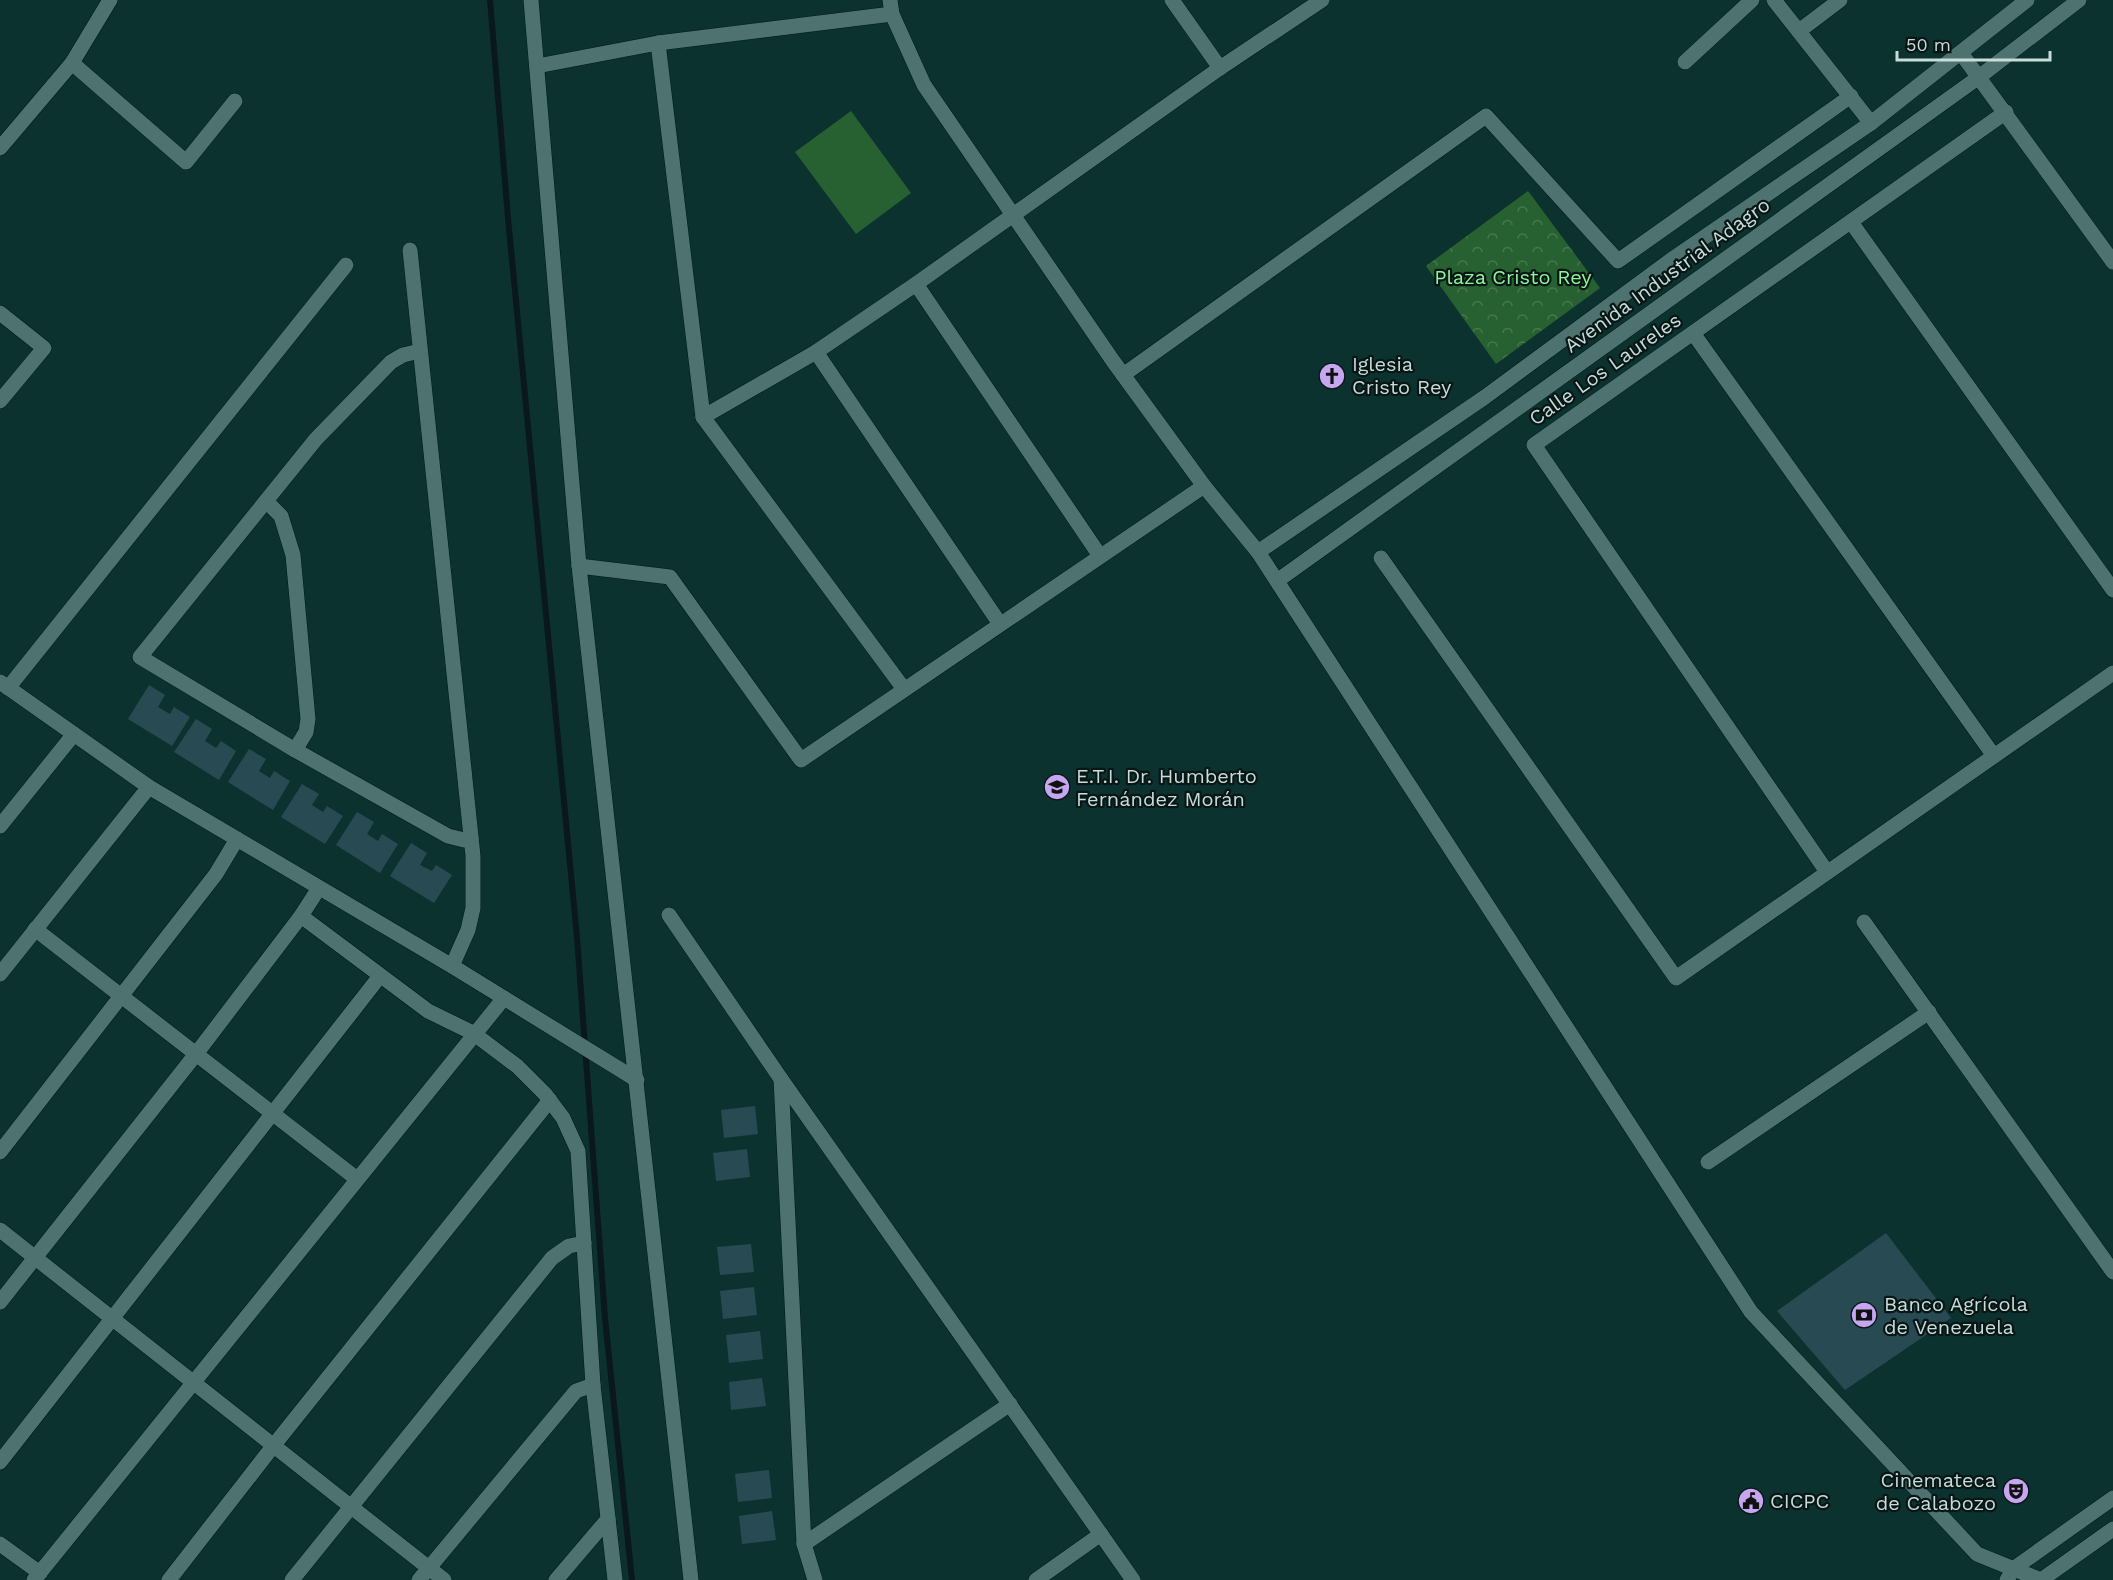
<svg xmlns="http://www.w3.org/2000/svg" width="2113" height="1580" font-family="'Work Sans',sans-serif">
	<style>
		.park { fill: url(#park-crowns) }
		.pitch { fill: #286131 }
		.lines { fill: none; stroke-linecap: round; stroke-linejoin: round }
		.stream { stroke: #0a171f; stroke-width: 6 }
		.building { fill: #284a52 }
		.minor-casing { stroke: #001817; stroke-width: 16 }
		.minor { stroke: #4d7270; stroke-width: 15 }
		.labels { text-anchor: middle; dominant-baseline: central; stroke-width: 4.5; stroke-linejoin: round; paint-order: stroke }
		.street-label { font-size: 20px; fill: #c8dcda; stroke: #081716 }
		.park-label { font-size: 20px; fill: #8ff59c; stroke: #081716 }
		.poi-label { font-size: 20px; fill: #c8dcda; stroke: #081716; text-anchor: start }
	</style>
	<defs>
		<pattern id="park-crowns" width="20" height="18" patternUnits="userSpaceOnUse" patternTransform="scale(1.5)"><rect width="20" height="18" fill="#286131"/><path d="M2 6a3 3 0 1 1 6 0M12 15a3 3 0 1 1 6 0" fill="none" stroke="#46774e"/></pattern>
	</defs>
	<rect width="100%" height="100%" fill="#0c3230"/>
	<path class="park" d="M1528,191L1600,288L1496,364L1426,266Z"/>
	<path class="pitch" d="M851,111L911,193L856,234L795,152Z"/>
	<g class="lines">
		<path class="stream" d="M490,0L508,218L577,937L605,1318L632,1580"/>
	</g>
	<g class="building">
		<path d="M149,685L165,695L158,707L170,714L174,707L190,717L172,746L128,719Z"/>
		<path d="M196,719L212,729L205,741L216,748L221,741L236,751L219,780L174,752Z"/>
		<path d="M249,749L266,759L259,771L270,778L274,771L290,781L273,810L228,782Z"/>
		<path d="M302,784L319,794L312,805L323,812L327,806L343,816L325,844L281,817Z"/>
		<path d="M357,812L374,822L367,834L378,841L382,834L398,844L380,873L336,845Z"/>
		<path d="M411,843L427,853L420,865L432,871L436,865L452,875L434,903L390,876Z"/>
		<path d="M755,1106L758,1134L724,1138L721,1110Z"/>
		<path d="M747,1149L750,1177L716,1181L713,1153Z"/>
		<path d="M1886,1233L1951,1318L1845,1390L1777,1311Z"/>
		<path d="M751,1244L754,1272L720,1275L717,1247Z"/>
		<path d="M754,1287L757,1315L723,1319L720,1291Z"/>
		<path d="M760,1331L763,1359L729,1363L726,1335Z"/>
		<path d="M762,1378L766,1406L731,1410L729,1382Z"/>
		<path d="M769,1470L772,1498L738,1502L735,1474Z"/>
		<path d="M772,1511L776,1540L742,1544L739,1516Z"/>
	</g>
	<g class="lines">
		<g class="minor-casing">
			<g id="minor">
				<path d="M531,0L579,566L691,1580"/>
				<path d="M890,0L892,14L924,85L1113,361L1204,486L1258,552L1751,1312L1977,1554L2041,1580L2113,1529"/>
				<path d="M1172,0L1220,68"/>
				<path d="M1774,0L1871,123"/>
				<path d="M1799,31L1840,0"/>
				<path d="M658,43L703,417L816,352L916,284L1220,68L1322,0"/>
				<path d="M1961,53L2113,262"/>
				<path d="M1685,62L1752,0"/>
				<path d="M72,63L186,162L235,101"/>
				<path d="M537,66L658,43L892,14"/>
				<path d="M0,148L72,63L110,0"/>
				<path d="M1851,222L2113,590"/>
				<path d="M410,250L473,856V908L468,930L452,966"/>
				<path d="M916,284L1100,556"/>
				<path d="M0,313L44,348L0,401"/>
				<path d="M1693,333L1994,756"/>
				<path d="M420,351L403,355L391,362L316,439L140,657L295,750L448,836L464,840L471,838"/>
				<path d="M816,352L1000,624"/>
				<path d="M1123,375L1486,116L1618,261L1851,96"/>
				<path d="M703,417L904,689"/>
				<path d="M266,501L281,516L293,555L308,719L306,732L295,750"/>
				<path d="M1258,552L1485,397L1671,260L1871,123L2027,0"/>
				<path d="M1381,558L1676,978L2113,673"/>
				<path d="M579,566L670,577L801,760L1204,486"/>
				<path d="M1277,581L1979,77L2079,0"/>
				<path d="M0,682L149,787L452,966L637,1080"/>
				<path d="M8,688L346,265"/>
				<path d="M0,826L74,734"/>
				<path d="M1827,872L1534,445L2006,112"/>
				<path d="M669,915L781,1079L1133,1580"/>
				<path d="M301,916L428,1011L473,1033L517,1066L545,1094L563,1118L578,1151L593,1385L615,1580"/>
				<path d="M1864,922L2113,1272"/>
				<path d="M35,929L357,1179"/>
				<path d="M0,974L149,787"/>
				<path d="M781,1079L804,1544L815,1580"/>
				<path d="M0,1152L216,874L237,839"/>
				<path d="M1708,1162L1929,1012"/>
				<path d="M0,1230L444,1580"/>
				<path d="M0,1302L196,1054L301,916L319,888"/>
				<path d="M0,1462L380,976"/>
				<path d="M0,1544L40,1573"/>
				<path d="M804,1544L1010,1404"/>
				<path d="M34,1580L504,998"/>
				<path d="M169,1580L274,1445L550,1100"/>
				<path d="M292,1580L552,1258L569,1246L584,1243"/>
				<path d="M419,1580L576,1391L593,1385"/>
				<path d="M556,1580L608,1519"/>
				<path d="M1036,1580L1101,1534"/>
				<path d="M2007,1580L2013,1569L2113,1498"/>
			</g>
		</g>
		<use href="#minor" class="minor"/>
	</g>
	<defs>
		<g id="church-disc" transform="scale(1.35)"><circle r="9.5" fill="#c6a6f0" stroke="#081716"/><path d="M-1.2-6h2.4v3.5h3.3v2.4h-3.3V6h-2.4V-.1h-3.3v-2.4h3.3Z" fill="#111"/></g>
		<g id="school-disc" transform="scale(1.35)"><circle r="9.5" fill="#c6a6f0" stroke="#081716"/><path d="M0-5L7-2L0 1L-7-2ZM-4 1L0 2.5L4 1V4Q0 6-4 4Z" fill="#111"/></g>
		<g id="bank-disc" transform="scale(1.35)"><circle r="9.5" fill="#c6a6f0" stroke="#081716"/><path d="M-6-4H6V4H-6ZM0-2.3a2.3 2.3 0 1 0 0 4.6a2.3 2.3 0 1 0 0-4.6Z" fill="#111"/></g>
		<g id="theatre-disc" transform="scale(1.35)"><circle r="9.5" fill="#c6a6f0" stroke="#081716"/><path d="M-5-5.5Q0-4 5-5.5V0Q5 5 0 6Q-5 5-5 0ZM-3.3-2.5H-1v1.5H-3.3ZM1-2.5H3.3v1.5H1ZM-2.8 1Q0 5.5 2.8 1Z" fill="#111"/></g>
		<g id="civic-disc" transform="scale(1.35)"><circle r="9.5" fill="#c6a6f0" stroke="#081716"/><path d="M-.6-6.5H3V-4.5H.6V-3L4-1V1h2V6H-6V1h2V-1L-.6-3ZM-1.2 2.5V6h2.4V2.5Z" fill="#111"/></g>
	</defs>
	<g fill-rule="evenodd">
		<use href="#church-disc" x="1332" y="376"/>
		<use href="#school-disc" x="1057" y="787"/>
		<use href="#bank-disc" x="1864" y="1315"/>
		<use href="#theatre-disc" x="2016" y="1491"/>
		<use href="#civic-disc" x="1751" y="1501"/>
	</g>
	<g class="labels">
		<g class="street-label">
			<text transform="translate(1667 275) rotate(-36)">Avenida Industrial Adagro</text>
			<text transform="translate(1605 369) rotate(-35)">Calle Los Laureles</text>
		</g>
		<g class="park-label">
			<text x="1513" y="277">Plaza Cristo Rey</text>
		</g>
		<g class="poi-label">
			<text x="1352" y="364">Iglesia<tspan x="1352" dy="23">Cristo Rey</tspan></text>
			<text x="1076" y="776">E.T.I. Dr. Humberto<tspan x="1076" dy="23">Fernández Morán</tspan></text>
			<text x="1884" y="1304">Banco Agrícola<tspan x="1884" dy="23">de Venezuela</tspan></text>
			<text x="1996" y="1480" text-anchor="end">Cinemateca<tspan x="1996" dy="23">de Calabozo</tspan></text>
			<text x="1770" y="1501">CICPC</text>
		</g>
	</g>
	<path d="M1897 51v9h153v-9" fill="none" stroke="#c8dcda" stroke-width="3"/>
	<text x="1906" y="51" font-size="18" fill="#c8dcda" stroke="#081716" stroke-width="4.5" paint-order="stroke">50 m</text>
</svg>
